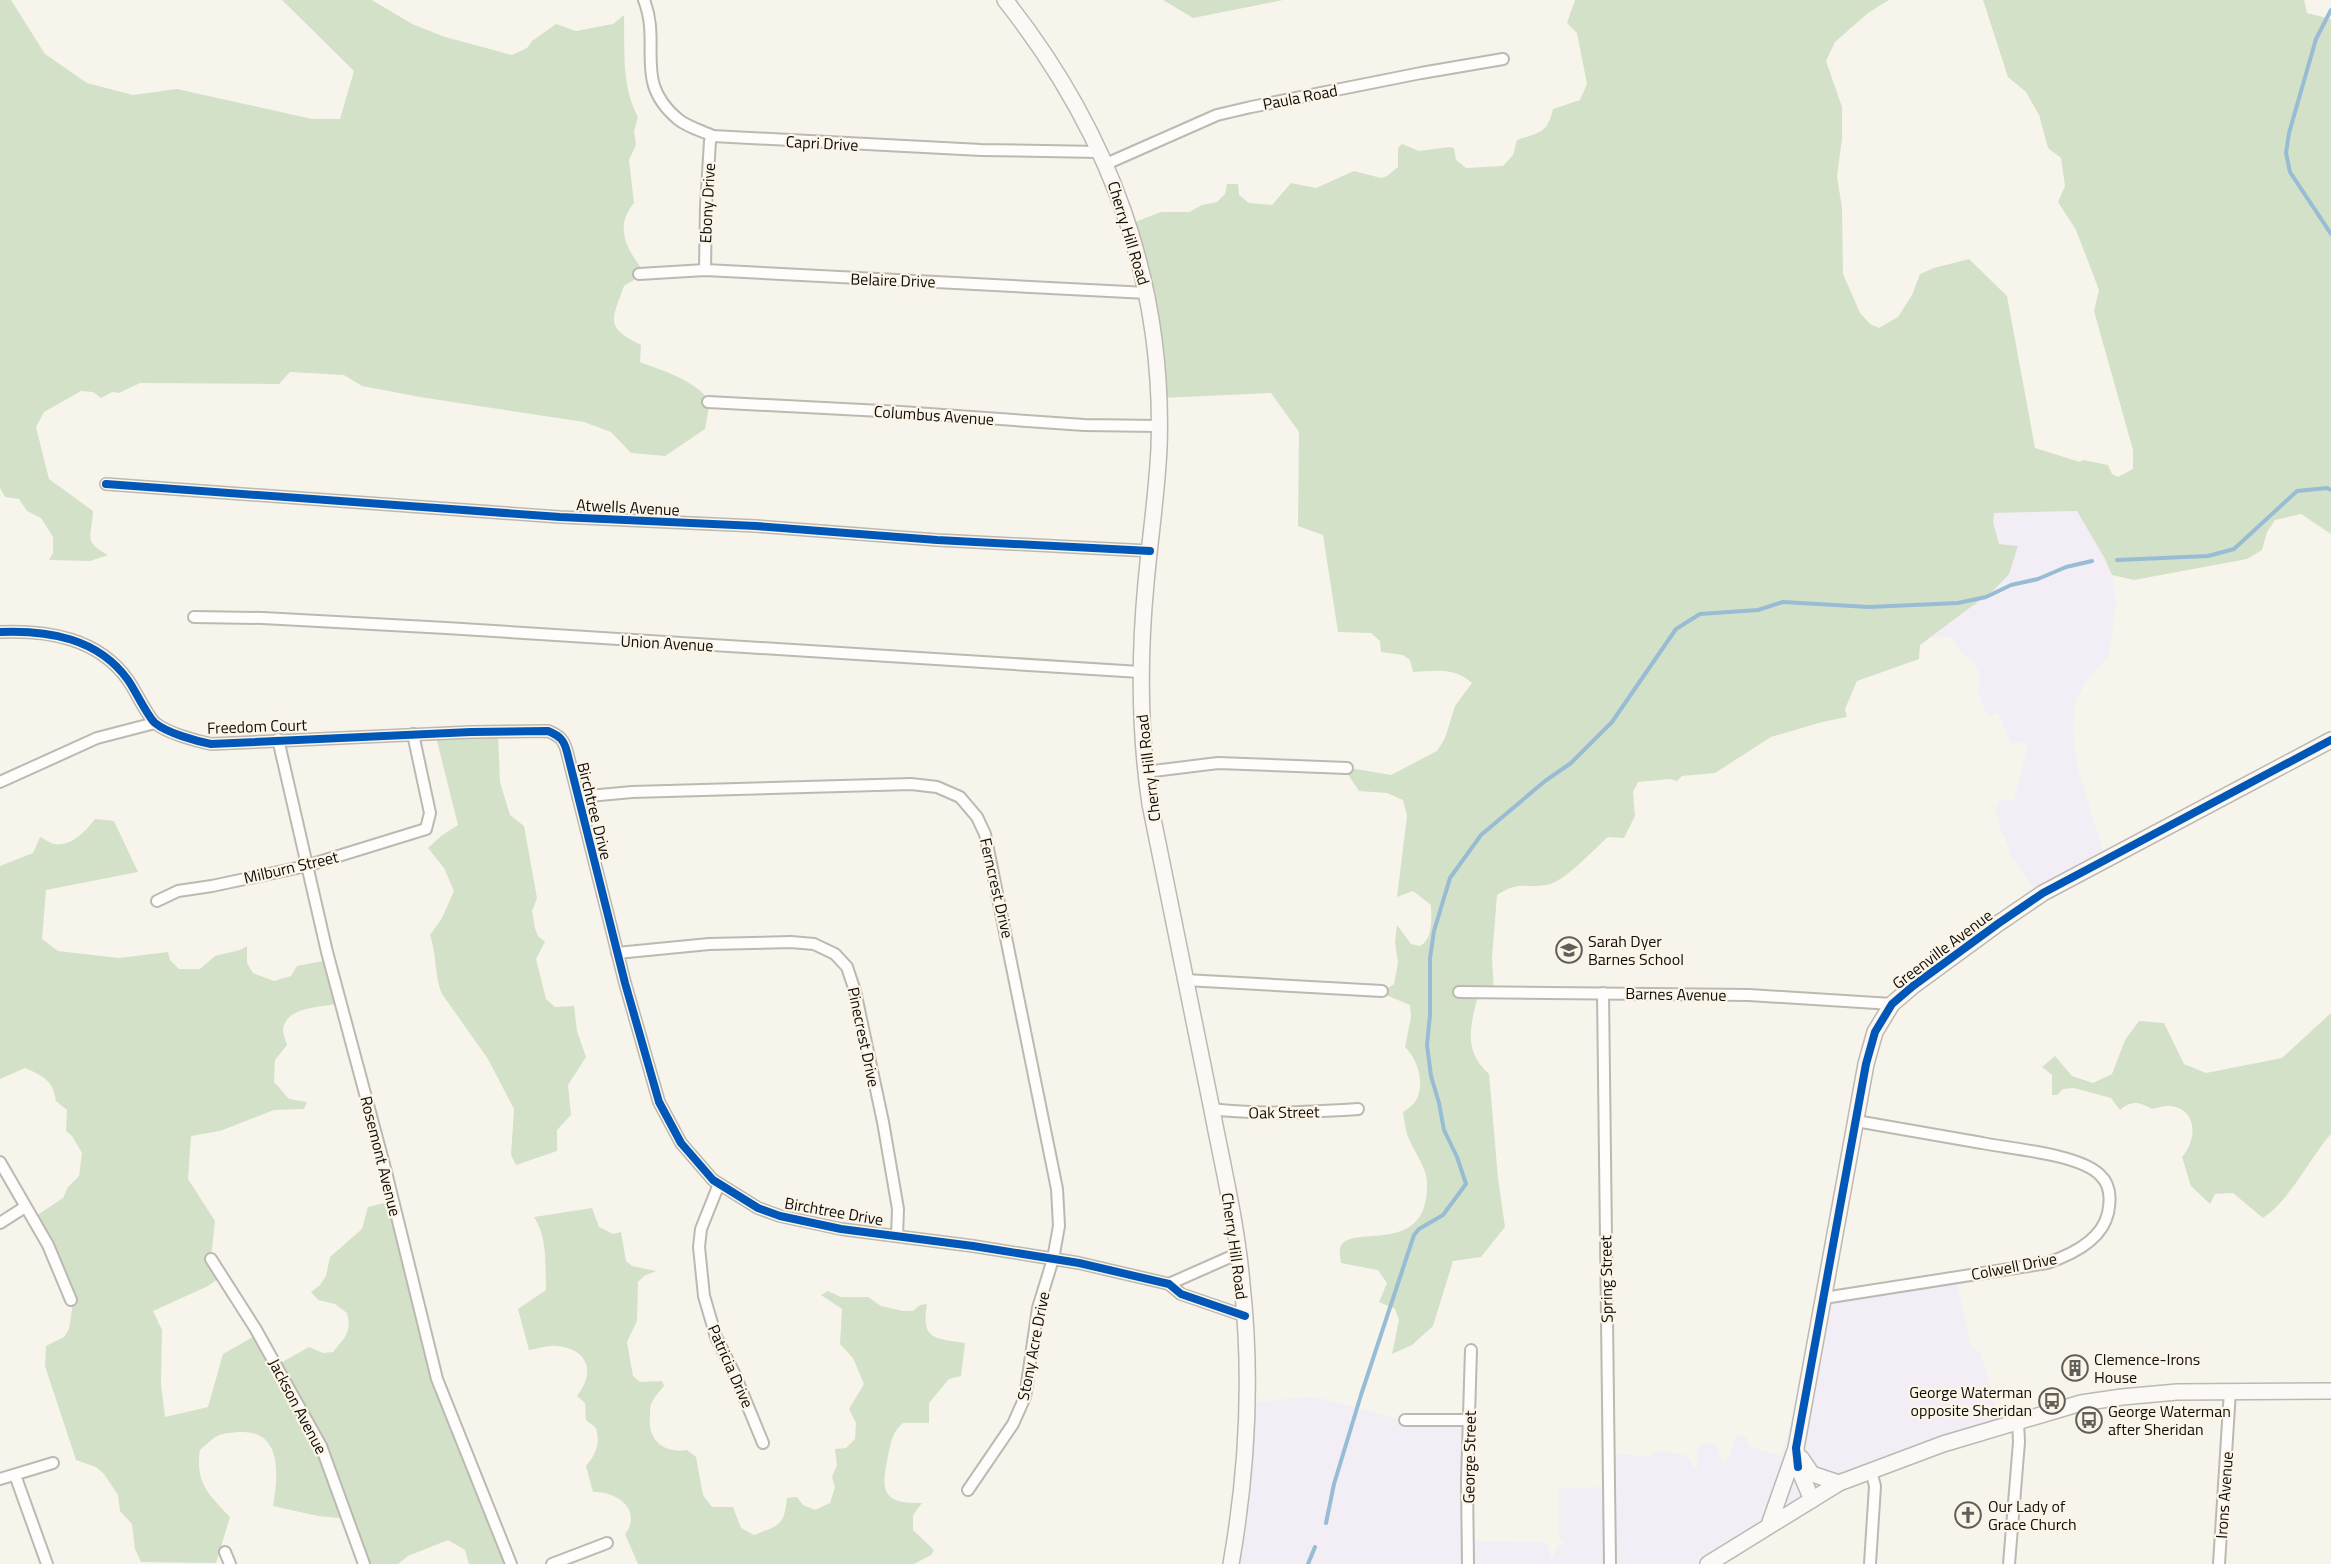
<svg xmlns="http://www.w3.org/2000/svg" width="2331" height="1564" font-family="'Titillium Web',sans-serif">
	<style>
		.commercial { fill: #f3edf5 }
		.green { fill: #d3e1c8 }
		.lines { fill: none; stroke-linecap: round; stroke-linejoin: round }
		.stream { stroke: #98bcd4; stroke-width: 4 }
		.street-casing { stroke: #bbb9b2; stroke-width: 14 }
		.secondary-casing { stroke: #bbb9b2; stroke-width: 18 }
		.street { stroke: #fefdfc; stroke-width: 10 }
		.secondary { stroke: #fbf8f6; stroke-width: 15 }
		.cycleway-casing { stroke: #fcf5e7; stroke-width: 11 }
		.cycleway { stroke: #0057b8; stroke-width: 8 }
		.labels { text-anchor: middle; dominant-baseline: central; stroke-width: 4.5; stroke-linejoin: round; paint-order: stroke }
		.street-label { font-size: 16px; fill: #0f0d08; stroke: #fcf5e7 }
		.poi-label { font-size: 16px; fill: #0f0d08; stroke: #fcf5e7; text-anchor: start }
	</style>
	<rect width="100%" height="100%" fill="#f7f4ec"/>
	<g class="commercial">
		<path d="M2077,511L2105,559L2112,575L2116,603L2109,655L2086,682L2076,700L2073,728L2077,766L2105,858L2039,897L2009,853V847L2002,833L1995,810L2000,799L2014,801L2028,746L2021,742L2011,744L1998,713L1990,716L1986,712L1977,690L1980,687V674L1970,658L1961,653L1951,637L1930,638L1995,589L2018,546L1999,544L1993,522V513Z"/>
		<path d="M1956,1279L1971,1347L1981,1353L2001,1426L1894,1458L1713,1564H1228L1248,1403L1306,1397L1324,1399L1399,1419L1465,1420L1470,1541L1546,1542L1552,1558L1558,1545L1565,1543L1559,1537V1488L1608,1487L1610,1453L1648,1457L1655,1452L1665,1451L1688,1456L1692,1465L1697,1469V1449L1707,1443L1717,1444L1722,1463L1729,1457L1736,1436L1746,1437L1748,1446L1781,1456L1790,1428L1818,1298Z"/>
	</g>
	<g class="green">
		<path d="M0,0H11L45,54L87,83L133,95L177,89L312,119H340L354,71L282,0H372L412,24L445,37L512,55L527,48L532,41L556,24L576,31L613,24L624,15C625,50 621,85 638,117L634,131L636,145L629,160L634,203C613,228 628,251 645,273L624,286C612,320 604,327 641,345L640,362C664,371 694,380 710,401L705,429L665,456L631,453L611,432L584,422L420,397L362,386L344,375L290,372L279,384L140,383L119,393L112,392L101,398L93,392L81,391L44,412L36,427L49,479L93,511C92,537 82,541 108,555L90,561L49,560L53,553V537L41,518L27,511L19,499L5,497L0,488Z"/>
		<path d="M1163,0H1283L1193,18Z"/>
		<path d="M1575,0H1889L1868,13L1835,42L1826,61L1842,107V139L1837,176L1842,208L1843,274L1860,313L1870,324L1879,328L1898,317L1912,295L1920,274L1934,268L1969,259L2007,296L2035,448L2080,462L2083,460L2108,465L2112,474L2118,477L2133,469V450L2094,311L2099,290L2076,230L2058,202L2065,186L2061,158L2048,148L2039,115L2026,92L2008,77L1983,0H2304L2307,13L2331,19V534L2301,514L2275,520L2267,532L2262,550L2247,559L2134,580L2112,575L2105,559L2077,511L1994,513L1993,522L1999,544L2018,546L2009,574L1995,589L1920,645L1919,659L1857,681L1845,709L1847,717L1822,722L1771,737L1715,773L1682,776L1677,781L1670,779L1638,782L1633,792L1635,816L1624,838L1608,837C1595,848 1566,880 1550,884C1528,890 1521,879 1497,895L1492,958L1494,992L1478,995C1471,1025 1462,1050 1489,1074L1498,1178L1505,1227L1481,1257L1453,1261L1433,1326L1412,1345L1392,1354L1399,1320L1395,1309L1379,1302L1387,1283L1378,1270L1341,1263C1341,1259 1339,1253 1340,1249C1346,1220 1430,1262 1427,1181C1426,1166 1412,1149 1407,1134C1405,1127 1404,1119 1403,1112C1407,1109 1412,1106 1415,1102C1426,1086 1418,1059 1405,1047L1411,1017L1410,1005L1381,993L1394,984L1398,963L1395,942L1397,925L1411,944L1420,946C1434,938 1431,919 1431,905L1413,891L1397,897L1407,816L1403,800L1387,793L1359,791L1345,770L1350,768L1391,775L1437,751L1445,738L1455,706L1472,683C1454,667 1436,671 1413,672L1410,660L1403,655L1381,652L1380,641L1371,633L1338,632L1323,535L1298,526L1299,432L1271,393L1161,398L1130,224L1161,212H1189L1202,205L1217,202L1225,194L1227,184H1238L1239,195L1249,203L1272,205L1291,183L1316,188L1354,171L1381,178L1387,176L1398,167V148L1402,144L1419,151L1449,147L1454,148L1456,160L1466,168L1503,166L1513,155L1517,140C1540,132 1547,134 1553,109L1580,100L1587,84L1577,33L1567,23Z"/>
		<path d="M498,733L500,782L510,815L524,826L537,898L532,911L535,928L538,936L545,942L536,959L546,999L555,1007L574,1006L577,1031L586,1057L568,1085L571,1115L557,1130V1151L516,1165L511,1155L514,1109L488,1059L442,994C434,976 437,954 430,935L442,918L454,891L444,868L428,848L441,836L458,825L436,737Z"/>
		<path d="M95,819L114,821L138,872L46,890L42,939L58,951L119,958L168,952L170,960L179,969H200L215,956L240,950L247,946V963L253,973L274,981L291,976L297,966L328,960L337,1004C321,1007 285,1007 283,1030C283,1034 286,1040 287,1045L275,1060L274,1082L289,1099L307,1102L304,1109L274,1110L220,1131L191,1136L188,1179L215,1221L211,1258L222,1276L208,1286L153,1311L162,1330L161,1384L165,1417L208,1407L223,1354L258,1334L277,1365L309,1347L323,1353L333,1352C345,1337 352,1333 347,1313L335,1304L318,1300L311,1292L320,1285L326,1276L330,1257L362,1229L368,1207L393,1201L438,1381L512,1564H469L465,1550L448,1540L408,1556L398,1564H365L348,1519L318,1516L273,1506C278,1476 283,1430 240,1432C216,1434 217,1435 200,1450C195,1483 209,1495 230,1517L216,1563L141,1562L135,1549L132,1524L120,1511L118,1495L104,1474L96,1467L76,1460L45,1366L46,1346L64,1337L69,1329L73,1303L33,1218L63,1198L68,1187L79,1176L82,1153L72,1136L66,1131L67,1110L56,1101C53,1080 43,1076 25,1068L0,1079V866L33,853L40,837C44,839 50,843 54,844C71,847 86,831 95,819Z"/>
		<path d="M2331,1013V1134C2308,1160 2292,1198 2263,1218L2233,1193L2215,1194L2210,1204L2191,1186L2182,1157C2197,1140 2198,1110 2171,1106C2165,1105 2158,1108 2152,1109C2139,1102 2132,1100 2120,1110L2111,1098L2074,1088L2063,1089L2057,1095H2052V1075L2042,1067L2055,1056L2072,1076L2093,1083L2112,1074L2125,1040L2139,1021L2164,1023L2184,1064L2206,1073L2282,1058Z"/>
		<path d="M592,1208L599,1227L613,1234L621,1232L626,1261L632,1266L656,1271L644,1276L638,1282L637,1321L627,1342L633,1376L640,1382L662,1381L664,1386C660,1391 655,1396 652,1402C650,1406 650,1411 650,1416C647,1440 664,1454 687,1450L696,1457L703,1495L712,1507H733L741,1528L754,1535C779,1525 784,1527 787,1498L797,1497L803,1505L815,1510L830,1503L835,1487L832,1477L837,1465L835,1449L846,1448L855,1439L856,1423L849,1409L864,1384L853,1358L840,1344L842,1309L821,1295L828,1291L841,1297H868L881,1306L903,1311H913L920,1305L927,1304C921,1340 934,1338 965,1343L961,1376L949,1379L929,1403V1423H903C892,1432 891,1442 888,1456C881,1490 881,1504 922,1503L913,1515V1530L934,1550L931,1555L914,1564H638L625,1534C643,1510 617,1491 593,1492L586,1466C597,1453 600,1444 596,1428L586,1420L585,1403L577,1396C596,1372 588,1349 557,1346C548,1345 537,1349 529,1350L518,1309L546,1290C545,1266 548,1238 534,1217Z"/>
	</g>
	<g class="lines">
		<g class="stream">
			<path d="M2331,10L2316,39L2289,133L2286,153L2290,172L2331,234"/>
			<path d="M2117,560L2208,556L2234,549L2297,491L2327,488L2331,490"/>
			<path d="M1326,1523L1334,1484L1361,1395L1414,1235L1419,1229L1443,1215L1466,1184L1457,1157L1444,1130L1439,1103L1431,1076L1427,1045L1430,1015V958L1434,931L1450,878L1481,835L1545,781L1571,763L1612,722L1676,629L1700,614L1758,610L1783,602L1869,607L1958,603L1986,597L2011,585L2038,579L2066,567L2092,561"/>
			<path d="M1308,1564L1315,1547"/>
		</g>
		<g class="street-casing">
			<g id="street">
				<path d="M644,0C662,46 632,82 679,120C688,127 702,131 713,136L981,150L1100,152"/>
				<path d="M1106,164L1217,115L1251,107L1421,73L1503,59"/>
				<path d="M705,270L706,206L710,141L713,136"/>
				<path d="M639,274L705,270L1147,293"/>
				<path d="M708,402L901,412L1084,425L1159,426"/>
				<path d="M106,484L560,517L756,526L937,540L1150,551"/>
				<path d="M194,617L263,618L446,628L1140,672"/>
				<path d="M0,632C48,630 98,638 128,680C135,690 148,717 155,723C167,733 196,741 211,744L471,732L548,731C560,736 564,740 567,752L625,983L659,1102L681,1143L713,1180L758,1208L780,1216L841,1229L973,1246L1079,1263L1169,1284L1181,1294L1245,1316"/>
				<path d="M278,739L327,952L385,1168L437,1379L511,1564"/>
				<path d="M1145,772L1218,763L1347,768"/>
				<path d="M0,782L97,738L155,723"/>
				<path d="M578,797L632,792L911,784L937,787L960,797L977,817L985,834L1057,1189L1059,1226L1053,1259L1038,1308L1025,1397L1013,1424L968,1490"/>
				<path d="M157,901L178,891L212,886L306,866L426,829L430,813L413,734"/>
				<path d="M617,953L709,944L791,942L814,944L835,954L847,967L855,991L883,1122L898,1209L897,1236"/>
				<path d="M1185,980L1382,991"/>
				<path d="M1459,992L1749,995L1892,1004"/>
				<path d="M1603,993L1610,1564"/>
				<path d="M1211,1109C1261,1115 1308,1112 1358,1109"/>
				<path d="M0,1162L48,1245L71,1300"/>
				<path d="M719,1184L701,1229L699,1247L704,1296L716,1337L735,1375L763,1443"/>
				<path d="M0,1223L25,1207"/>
				<path d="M211,1259L255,1328L321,1446L364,1564"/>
				<path d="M1169,1284L1239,1253"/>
				<path d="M1824,1298L2047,1263C2071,1255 2102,1240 2108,1213C2111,1199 2111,1185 2100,1175C2079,1154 2012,1149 1982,1143C1940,1136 1898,1128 1856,1121"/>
				<path d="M1405,1420H1469"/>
				<path d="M15,1475L47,1564"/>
				<path d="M0,1479L53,1463"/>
				<path d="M225,1552L230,1564"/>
				<path d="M552,1564L607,1543"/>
				<path d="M1468,1564L1467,1481L1471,1350"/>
				<path d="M1870,1564L1875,1486L1871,1471"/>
				<path d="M2009,1564L2019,1442L2018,1422"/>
				<path d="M2219,1564L2230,1391"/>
			</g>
		</g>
		<g class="secondary-casing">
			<g id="secondary">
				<path d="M1005,0C1108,130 1165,280 1159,448C1157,493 1150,538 1146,583C1139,657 1139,730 1150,804C1170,906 1192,1008 1212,1110C1223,1168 1237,1225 1242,1284C1252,1376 1247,1473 1231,1564"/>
				<path d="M1801,1458L1812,1474L1839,1483"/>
				<path d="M1812,1500L1798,1467L1796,1448L1866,1064L1875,1032L1892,1004L1913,986L1999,923L2043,893L2331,740"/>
				<path d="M1769,1525L1795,1451"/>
				<path d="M1708,1564L1839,1483L1943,1444L2081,1403L2122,1397L2177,1392L2331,1391"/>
			</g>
		</g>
		<use href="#street" class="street"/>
		<use href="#secondary" class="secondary"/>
		<g class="cycleway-casing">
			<g id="cycleway">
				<path d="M106,484L560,517L756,526L937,540L1150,551"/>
				<path d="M0,632C48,630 98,638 128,680C135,690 148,717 155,723C167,733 196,741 211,744L471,732L548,731C560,736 564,740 567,752L625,983L659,1102L681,1143L713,1180L758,1208L780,1216L841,1229L973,1246L1079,1263L1169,1284L1181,1294L1245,1316"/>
				<path d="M1798,1467L1796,1448L1866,1064L1875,1032L1892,1004L1913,986L1999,923L2043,893L2331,740"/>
			</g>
		</g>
		<use href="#cycleway" class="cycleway"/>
	</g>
	<defs>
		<g id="school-ring" transform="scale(1.35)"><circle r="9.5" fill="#fcf5e7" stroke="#605e58" stroke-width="1.5"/><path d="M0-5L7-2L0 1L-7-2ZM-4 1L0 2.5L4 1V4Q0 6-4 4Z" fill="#605e58"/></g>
		<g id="building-ring" transform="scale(1.35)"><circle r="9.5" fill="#fcf5e7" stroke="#605e58" stroke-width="1.5"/><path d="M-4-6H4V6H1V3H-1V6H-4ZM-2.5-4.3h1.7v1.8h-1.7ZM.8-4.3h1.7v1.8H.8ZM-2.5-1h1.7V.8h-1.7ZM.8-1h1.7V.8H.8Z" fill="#605e58"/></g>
		<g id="bus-ring" transform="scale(1.35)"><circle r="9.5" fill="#fcf5e7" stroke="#605e58" stroke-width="1.5"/><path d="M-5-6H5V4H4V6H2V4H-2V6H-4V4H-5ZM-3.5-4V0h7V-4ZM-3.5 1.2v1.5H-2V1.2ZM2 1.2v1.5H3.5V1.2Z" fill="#605e58"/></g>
		<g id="church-ring" transform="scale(1.35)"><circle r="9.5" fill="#fcf5e7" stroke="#605e58" stroke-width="1.5"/><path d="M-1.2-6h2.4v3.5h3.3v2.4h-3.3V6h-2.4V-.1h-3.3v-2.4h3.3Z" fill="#605e58"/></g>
	</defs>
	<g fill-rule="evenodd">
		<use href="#school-ring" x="1569" y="950"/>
		<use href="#building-ring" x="2075" y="1368"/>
		<use href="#bus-ring" x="2052" y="1401"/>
		<use href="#bus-ring" x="2089" y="1420"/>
		<use href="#church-ring" x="1968" y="1515"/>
	</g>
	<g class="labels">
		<g class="street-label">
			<text transform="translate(1300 97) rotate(-11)">Paula Road</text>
			<text transform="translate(822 143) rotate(3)">Capri Drive</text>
			<text transform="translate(707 203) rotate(-87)">Ebony Drive</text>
			<text transform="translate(1129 233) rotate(73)">Cherry Hill Road</text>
			<text transform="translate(893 280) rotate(2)">Belaire Drive</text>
			<text transform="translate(934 415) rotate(4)">Columbus Avenue</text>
			<text transform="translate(628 507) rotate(3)">Atwells Avenue</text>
			<text transform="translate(667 643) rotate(3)">Union Avenue</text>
			<text transform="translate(257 726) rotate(-2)">Freedom Court</text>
			<text transform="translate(1148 768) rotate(-97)">Cherry Hill Road</text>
			<text transform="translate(595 811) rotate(76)">Birchtree Drive</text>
			<text transform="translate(291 867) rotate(-13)">Milburn Street</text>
			<text transform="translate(997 888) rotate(77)">Ferncrest Drive</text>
			<text transform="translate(1942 949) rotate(-37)">Greenville Avenue</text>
			<text transform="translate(1676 994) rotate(1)">Barnes Avenue</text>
			<text transform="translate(864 1037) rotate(78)">Pinecrest Drive</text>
			<text transform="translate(1284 1112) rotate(-1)">Oak Street</text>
			<text transform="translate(381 1156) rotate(76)">Rosemont Avenue</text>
			<text transform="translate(834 1211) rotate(10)">Birchtree Drive</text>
			<text transform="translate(1235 1246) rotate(82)">Cherry Hill Road</text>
			<text transform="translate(2014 1266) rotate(-11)">Colwell Drive</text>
			<text transform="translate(1606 1279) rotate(-91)">Spring Street</text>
			<text transform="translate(1033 1346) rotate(-79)">Stony Acre Drive</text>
			<text transform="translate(731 1366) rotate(66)">Patricia Drive</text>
			<text transform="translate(298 1406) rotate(62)">Jackson Avenue</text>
			<text transform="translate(1469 1457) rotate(-89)">George Street</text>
			<text transform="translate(2224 1495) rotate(-86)">Irons Avenue</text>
		</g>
		<g class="poi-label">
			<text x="1588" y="941">Sarah Dyer<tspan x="1588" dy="18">Barnes School</tspan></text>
			<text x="2094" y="1359">Clemence-Irons<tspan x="2094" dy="18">House</tspan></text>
			<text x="2032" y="1392" text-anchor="end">George Waterman<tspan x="2032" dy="18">opposite Sheridan</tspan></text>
			<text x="2108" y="1411">George Waterman<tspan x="2108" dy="18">after Sheridan</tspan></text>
			<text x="1988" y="1506">Our Lady of<tspan x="1988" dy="18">Grace Church</tspan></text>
		</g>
	</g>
</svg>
